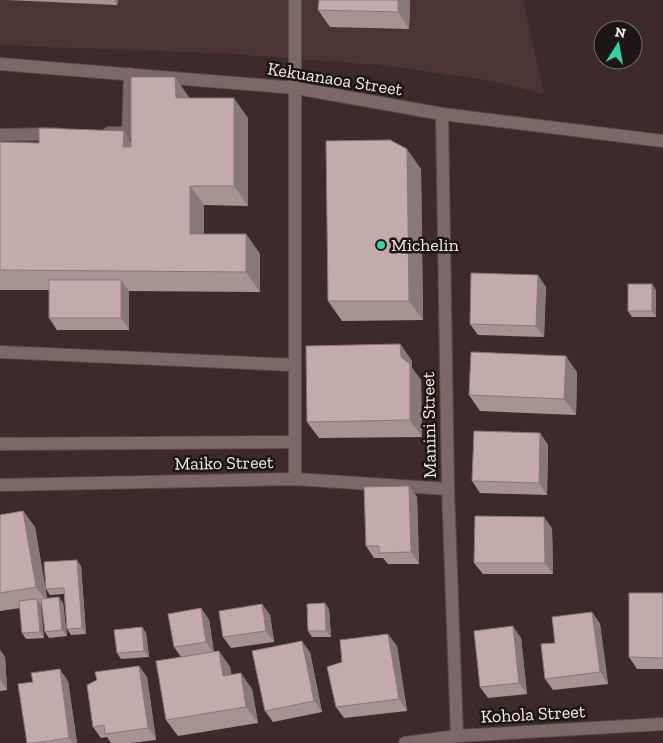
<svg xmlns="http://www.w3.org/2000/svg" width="663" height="743" font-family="'Zilla Slab',serif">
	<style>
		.built { fill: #4c3434 }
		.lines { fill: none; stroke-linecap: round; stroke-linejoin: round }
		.minor-casing { stroke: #5a4a4a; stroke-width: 14 }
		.minor { stroke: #7d6868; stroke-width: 12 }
		.wall { fill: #a89393 }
		.shaded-wall { fill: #887878 }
		.building { fill: #c3abab; stroke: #887878 }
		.poi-dot { fill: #31d4a9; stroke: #1e1616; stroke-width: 2 }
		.labels { text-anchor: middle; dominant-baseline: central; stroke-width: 5; stroke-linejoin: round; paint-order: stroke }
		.street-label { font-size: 18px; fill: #f5e8e8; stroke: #1e1616 }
		.poi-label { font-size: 18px; fill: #f5e8e8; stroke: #1e1616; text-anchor: start }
	</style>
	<rect width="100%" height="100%" fill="#3d2b2b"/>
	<path class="built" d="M0,0H523L544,94L486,80L379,65L233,54L0,45Z"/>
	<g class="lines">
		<g class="minor-casing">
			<g id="minor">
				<path d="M295,0V479"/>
				<path d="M0,64L296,88L442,114L663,141"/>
				<path d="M442,114L448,489L457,736"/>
				<path d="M109,133H128L130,74"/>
				<path d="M0,135L56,134"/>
				<path d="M0,352L294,365"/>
				<path d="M0,444L295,442"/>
				<path d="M0,485L295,479L448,489"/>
				<path d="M405,743L457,736L663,724"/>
			</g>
		</g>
		<use href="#minor" class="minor"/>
	</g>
	<g class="wall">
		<path d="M7,0H118L117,5Z"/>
		<path d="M410,0L409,29L330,27L318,10Z"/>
		<path d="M189,97V98L248,118V206L204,205V234H246L260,254V292L129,291V330H57L49,318V290H0V142L39,143L131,142Z"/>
		<path d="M421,169L423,320L342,321L328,301Z"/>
		<path d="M546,287L544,337L478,335L470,324Z"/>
		<path d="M656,290V317H632L628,311Z"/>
		<path d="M400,344L412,361V368L421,380L422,437L319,438L307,422Z"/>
		<path d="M577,372L576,415L480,411L469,395Z"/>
		<path d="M540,433L548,445L547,495L480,493L472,481Z"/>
		<path d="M409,486L417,497L419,564H388L383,558H374L366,546Z"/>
		<path d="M23,511L35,527L47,599L63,603L67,636L49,638L45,632L42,604H40L44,638L26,639L22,633L20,608L0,611V515Z"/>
		<path d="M552,528L553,574H483L474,563Z"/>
		<path d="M81,566L86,634L71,635L67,629L64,594L50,595L46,589Z"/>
		<path d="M663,593V669H637L629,657Z"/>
		<path d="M262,604L270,615L274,642L231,648L223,637Z"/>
		<path d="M201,608L209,620L214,652L219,651L230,667L231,675L252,689L258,723L178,736L166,720L181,657L174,647Z"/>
		<path d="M329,609L331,637H312L308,631Z"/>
		<path d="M592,612L600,624L608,684L553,690L545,679L555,643Z"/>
		<path d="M142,627L146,633L149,657L121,659L117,653Z"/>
		<path d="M521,638L527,694L488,698L480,687Z"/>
		<path d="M397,646L407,711L344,718L336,707Z"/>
		<path d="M0,650L5,657L7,690L0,691Z"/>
		<path d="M310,652L322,712L273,722L265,711Z"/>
		<path d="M139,666L147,677L156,740L131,743H111L107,737L101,738L93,727Z"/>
		<path d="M68,681L77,743H27L33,682Z"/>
	</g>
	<g class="shaded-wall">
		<path d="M114,0H118L117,5Z"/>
		<path d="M398,0H410L409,29L398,12Z"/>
		<path d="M175,77L189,97V118L176,98Z"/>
		<path d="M234,98L248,118V206L234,186Z"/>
		<path d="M124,131L137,151L123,147Z"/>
		<path d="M407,149L421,169L423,320L409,301Z"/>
		<path d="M190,186L204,205V254L190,234Z"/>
		<path d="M246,234L260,254V292L246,272Z"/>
		<path d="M538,275L546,287L544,337L536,326Z"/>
		<path d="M121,280L129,291V330L121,318Z"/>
		<path d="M652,284L656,290V317L652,311Z"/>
		<path d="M400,344L412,361V368L421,380L422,437L410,420L401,357Z"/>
		<path d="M566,356L577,372L576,415L564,399Z"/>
		<path d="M540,433L548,445L547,495L539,483Z"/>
		<path d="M409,486L417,497L419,564L411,552Z"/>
		<path d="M23,511L35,527L48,603L36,587Z"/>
		<path d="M544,517L552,528L553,574L545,563Z"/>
		<path d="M77,560L81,566L86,634L82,628Z"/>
		<path d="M59,597L63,603L67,636L62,630Z"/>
		<path d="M37,599L41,605L44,638L40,632Z"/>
		<path d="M325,603L329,609L331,637L326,631Z"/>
		<path d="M262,604L270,615L274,642L266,631Z"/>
		<path d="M201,608L209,620L214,653L206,642Z"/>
		<path d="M592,612L600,624L608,684L600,672Z"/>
		<path d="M513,626L521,638L527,694L519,683Z"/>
		<path d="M142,627L146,633L149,657L144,651Z"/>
		<path d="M388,634L397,646L407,711L399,699Z"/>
		<path d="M302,641L310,652L322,712L314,701Z"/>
		<path d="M0,650L5,657L7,690L0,680Z"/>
		<path d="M219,651L230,667L235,692L223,676Z"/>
		<path d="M139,666L147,677L156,740L148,728Z"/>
		<path d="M60,669L68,681L77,743H73L69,738Z"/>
		<path d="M241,673L252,689L258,723L246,707Z"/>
	</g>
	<g class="building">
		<path d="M319,0H398V12L318,10Z"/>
		<path d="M131,77H175L176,98H234V186H190V234H246V272L0,270V142L39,143V128L124,131L123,147H131Z"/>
		<path d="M390,140L407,149L409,301H328L326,141Z"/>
		<path d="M471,273L538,275L536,326L470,324Z"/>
		<rect x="49" y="280" width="72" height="38"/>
		<rect x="628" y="284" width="24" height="27"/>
		<path d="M400,344L401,357L410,364V420L307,422L306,346Z"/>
		<path d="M471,352L566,356L564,399L469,395Z"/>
		<path d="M474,431L540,433L539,483L472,481Z"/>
		<path d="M409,486L411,552L379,553V546H366L364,487Z"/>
		<path d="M23,511L36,587L0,593V515Z"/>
		<path d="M475,516L544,517L545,563H474Z"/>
		<path d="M77,560L82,628L67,629L64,588L46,589L44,562Z"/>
		<path d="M629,593H663V658L629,657Z"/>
		<path d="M59,597L62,630L45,632L41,599Z"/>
		<path d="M37,599L40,632L22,633L19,601Z"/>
		<path d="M325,603L326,631H308L307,604Z"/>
		<path d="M262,604L266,631L223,637L219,611Z"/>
		<path d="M201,608L206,642L174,647L168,614Z"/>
		<path d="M592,612L600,672L545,679L541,644L555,643L552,617Z"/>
		<path d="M513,626L519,683L480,687L474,631Z"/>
		<path d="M142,627L144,651L117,653L114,630Z"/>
		<path d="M388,634L399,699L336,707L327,667L342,662L340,640Z"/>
		<path d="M302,641L314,701L265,711L252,651Z"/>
		<path d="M219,651L223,676L241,673L246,707L166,720L156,661Z"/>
		<path d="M139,666L148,728L105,734L104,725L93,727L87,685L97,680L95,672Z"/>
		<path d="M60,669L69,738L34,743H27L18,684L33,682L31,673Z"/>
	</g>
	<circle class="poi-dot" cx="381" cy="245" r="5"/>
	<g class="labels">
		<g class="street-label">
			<text transform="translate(335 79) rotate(9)">Kekuanaoa Street</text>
			<text transform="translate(429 425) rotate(-91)">Manini Street</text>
			<text transform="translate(224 463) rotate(-1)">Maiko Street</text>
			<text transform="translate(533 714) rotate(-3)">Kohola Street</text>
		</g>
		<g class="poi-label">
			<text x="391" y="245">Michelin</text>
		</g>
	</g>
	<g transform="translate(618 45) rotate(11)"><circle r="24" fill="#1e1616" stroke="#746a6a"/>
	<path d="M0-4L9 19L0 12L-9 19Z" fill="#31d4a9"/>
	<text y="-8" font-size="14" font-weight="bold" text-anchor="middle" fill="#f5e8e8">N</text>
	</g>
</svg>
